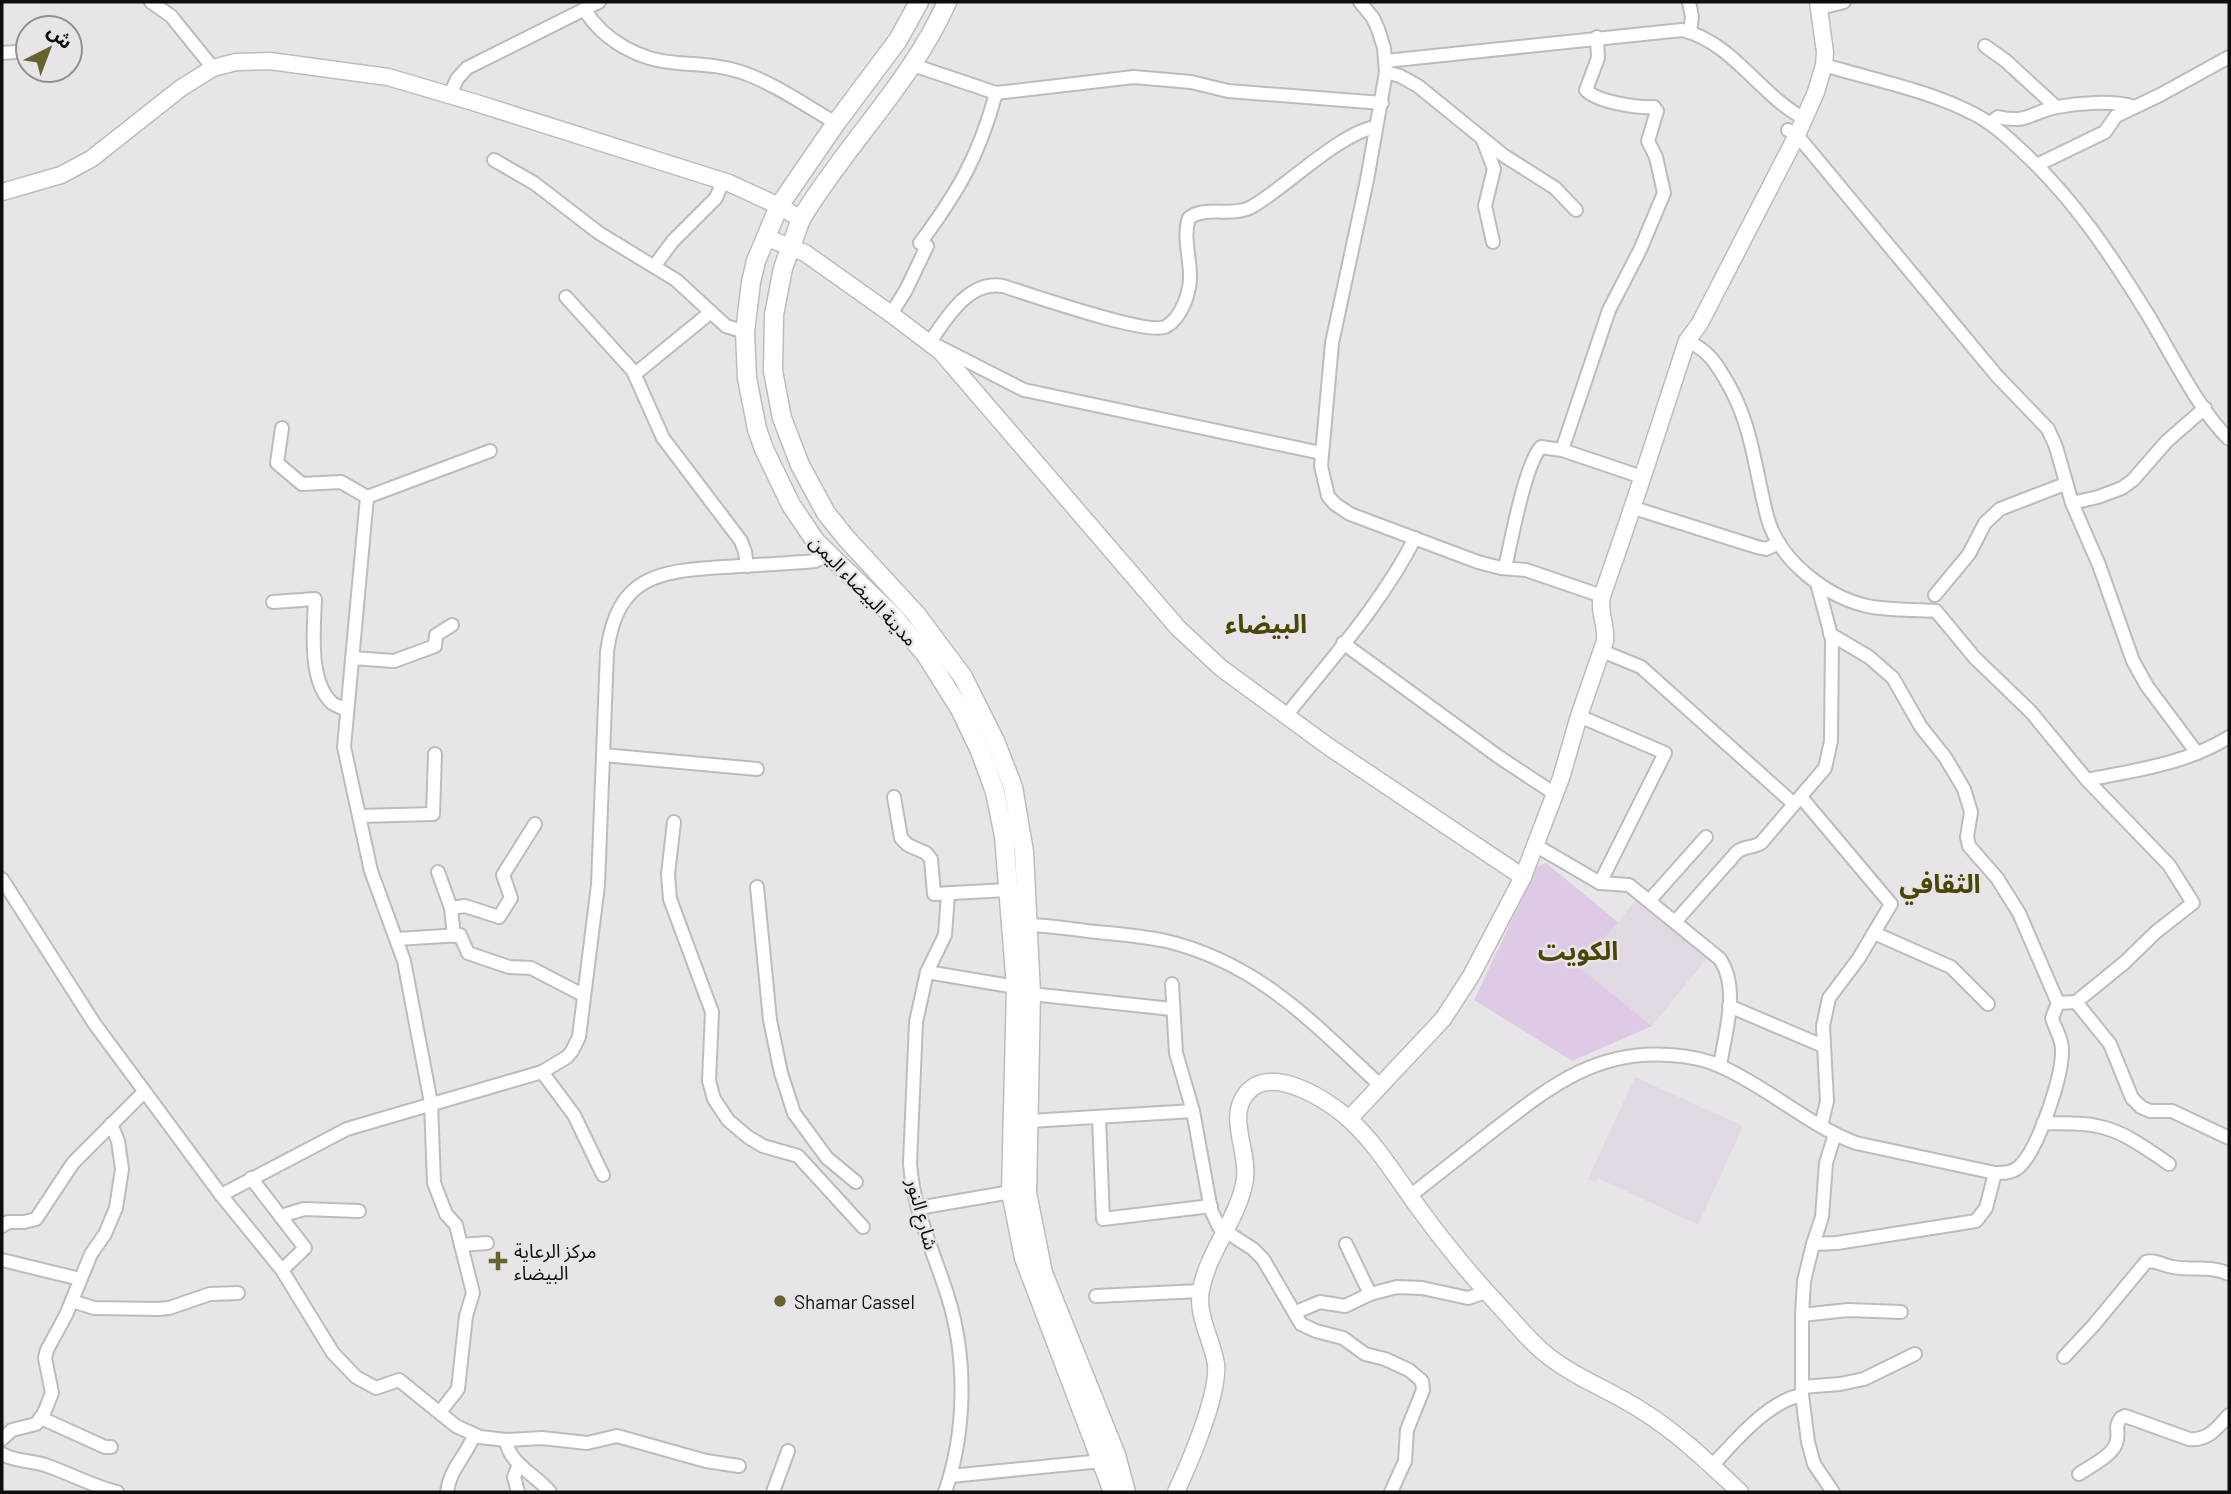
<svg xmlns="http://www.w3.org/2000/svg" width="2231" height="1494" font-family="Barlow,'Noto Sans Arabic',sans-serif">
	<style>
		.built { fill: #e0d9e3 }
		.green { fill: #decae7 }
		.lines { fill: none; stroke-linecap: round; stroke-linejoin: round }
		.street-casing { stroke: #bebbbf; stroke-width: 16 }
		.secondary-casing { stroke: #bebbbf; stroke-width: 19 }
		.primary-casing { stroke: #bebbbf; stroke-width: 21 }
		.street { stroke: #fff; stroke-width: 12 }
		.secondary { stroke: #fff; stroke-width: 16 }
		.primary { stroke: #fff; stroke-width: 18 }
		.poi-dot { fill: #66632f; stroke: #e8e5e9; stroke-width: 2.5 }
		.labels { text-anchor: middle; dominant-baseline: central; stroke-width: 5; stroke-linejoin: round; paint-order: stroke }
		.street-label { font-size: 19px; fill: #0e0d0e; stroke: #e8e5e9 }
		.poi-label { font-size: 19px; fill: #0e0d0e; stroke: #e8e5e9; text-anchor: start }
		.district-label { font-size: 26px; font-weight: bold; fill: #4a4604; stroke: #e8e5e9 }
	</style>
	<rect width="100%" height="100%" fill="#e8e5e9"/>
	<g class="built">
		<path d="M1637,899L1708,957L1652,1026L1580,968Z"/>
		<path d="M1635,1077L1743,1126L1698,1225L1598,1178L1595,1182L1588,1179Z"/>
	</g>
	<path class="green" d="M1546,863L1618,922L1580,968L1652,1026L1572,1061L1474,1000L1537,867Z"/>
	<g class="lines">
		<g class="street-casing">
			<g id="street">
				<path d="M151,2L171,16L213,68"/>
				<path d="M1360,2L1373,18L1378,29L1384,48L1386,72L1367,180L1332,343L1321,466L1328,496L1335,504L1350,514L1478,562L1501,568L1526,570L1602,596"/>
				<path d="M1689,2L1692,17L1690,32"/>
				<path d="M1820,8L1844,2"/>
				<path d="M584,9C604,41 640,61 678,63C700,65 720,65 741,72C774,83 806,106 836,123"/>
				<path d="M1985,46L2006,61L2056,107"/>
				<path d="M2,53L16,52"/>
				<path d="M1386,61L1682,30C1734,43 1759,95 1805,119"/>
				<path d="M913,65L996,93L1134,77L1191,82L1228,91L1382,103"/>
				<path d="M1824,65C1874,80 1929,90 1976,115C1993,124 2007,137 2022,151C2074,199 2111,255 2148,315C2170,351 2199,411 2229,439"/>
				<path d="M1386,72L1400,76L1418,86L1503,155L1555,188L1576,210"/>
				<path d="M450,95L457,79L467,68L599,2"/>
				<path d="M1990,123L1998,117C2028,124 2031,112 2057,107C2079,103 2113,100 2135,107"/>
				<path d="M1788,130L1797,135L1997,376L2048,429L2056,447L2072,503L2099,565L2133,661L2147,686L2197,753"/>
				<path d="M1483,140L1494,169L1485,206L1493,242"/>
				<path d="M494,160L534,183L599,233L676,280L726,326L745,332"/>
				<path d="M2037,165L2105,132L2116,116L2160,95L2229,57"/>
				<path d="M655,265L673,241L716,198L723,181"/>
				<path d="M566,297L633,371L663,438L741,541L745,552L747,566"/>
				<path d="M891,314L906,290L927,246L920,243C958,192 979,156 996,93"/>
				<path d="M1687,341C1708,350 1716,363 1727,382C1752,424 1755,470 1767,516C1778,560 1828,599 1872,607C1893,610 1915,610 1936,611L1975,658L2031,712L2087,780C2136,770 2186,764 2229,737"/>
				<path d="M635,374L711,312"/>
				<path d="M282,428L277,463L302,484L341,482L367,497L490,451"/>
				<path d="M1562,450L1609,310L1640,250L1664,193L1656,157L1648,141L1657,111L1654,107C1637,108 1597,102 1586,90L1598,58L1597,37"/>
				<path d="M1321,453L1024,390L930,342C947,317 969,280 1003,286C1028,294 1146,335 1165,327C1177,321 1185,305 1188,292C1195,268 1181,241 1189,218C1206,205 1234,218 1253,206C1286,187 1341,132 1376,127"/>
				<path d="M367,497L344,747L371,871L404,961L431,1103L434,1183L446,1214L456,1225L473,1293L466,1316L458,1389L440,1412"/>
				<path d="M2072,503L2098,497L2122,488L2133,480L2167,441L2205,408"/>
				<path d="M1634,508L1757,547L1766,549L1779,543"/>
				<path d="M1505,568C1511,542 1525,464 1541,447L1562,450L1642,477"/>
				<path d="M1935,595L1969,554L1985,523L2000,509L2065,484"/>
				<path d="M273,602L315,599C314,628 308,681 332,703C336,706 343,708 347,710"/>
				<path d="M1343,643L1499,757L1555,794"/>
				<path d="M1602,651L1641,667L1794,804"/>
				<path d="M352,658L394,661L435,646L436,635L452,625"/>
				<path d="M1286,716C1332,658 1382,603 1415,538"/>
				<path d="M1579,716L1665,753L1600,883"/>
				<path d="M603,755L757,769"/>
				<path d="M894,797L901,838L908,845L926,853L931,859L934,894L1007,890"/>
				<path d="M1801,797L1891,904L1859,958L1829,998L1823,1026L1827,1101L1821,1126"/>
				<path d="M359,816L433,814L435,754"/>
				<path d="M674,822L668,874L670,899L712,1012L709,1081L714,1099L728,1120L748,1137L763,1146L798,1156L863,1227"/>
				<path d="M1535,845L1600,883L1629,885L1720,959C1740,989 1725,1032 1720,1066"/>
				<path d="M438,872L451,908"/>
				<path d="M2,879L94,1023L221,1195L282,1270L333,1353L356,1377L376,1388L399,1380L456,1426L480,1437L506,1440L542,1438L587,1443L617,1436L706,1461L739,1466"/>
				<path d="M757,887L770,1020L781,1073L794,1113L827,1158L856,1182"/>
				<path d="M1649,901L1706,837"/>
				<path d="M1675,922L1737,852C1744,846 1753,848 1761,843L1825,768L1831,741L1832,639L1817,583"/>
				<path d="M1022,925C1047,924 1073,930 1097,932C1120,934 1144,936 1166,941C1259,963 1314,1024 1381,1086"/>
				<path d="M1874,933L1951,967L1988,1004"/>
				<path d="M454,936L451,908L465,906L499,917L511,898L503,875L535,824"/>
				<path d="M397,939L460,935L468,953L509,967L531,968L583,995"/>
				<path d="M927,972L1016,987"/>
				<path d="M1172,984L1176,1053L1193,1111L1211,1210L1219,1227L1253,1249L1263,1259L1301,1324L1316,1331L1343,1338L1365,1354L1385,1359L1409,1370L1422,1381L1423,1390L1407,1430L1405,1461L1391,1492"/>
				<path d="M1031,994L1172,1009"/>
				<path d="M2076,1002L2110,1044L2132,1098L2141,1107L2150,1111H2172L2229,1138"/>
				<path d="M2058,1003L2076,1002L2124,963L2156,932L2193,903L2169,865L2087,780"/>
				<path d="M1729,1006L1823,1046"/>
				<path d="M542,1072L574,1115L603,1175"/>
				<path d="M1099,1117L1103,1219L1211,1206"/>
				<path d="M1030,1121L1193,1111"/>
				<path d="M2043,1123C2061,1124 2080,1122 2097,1126C2124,1131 2147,1149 2169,1164"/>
				<path d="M251,1178L305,1248L282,1270"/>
				<path d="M221,1195L347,1129L542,1072L567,1057L572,1051L579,1037L598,885L607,652C617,576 658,571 723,567C753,565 784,564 815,561L829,555"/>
				<path d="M1410,1196C1437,1175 1463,1154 1490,1133C1547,1089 1594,1049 1670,1055C1688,1056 1705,1059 1722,1067C1769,1088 1808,1125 1856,1143L1995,1173C2004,1173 2013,1173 2020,1166C2039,1147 2063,1075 2062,1049C2062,1038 2055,1029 2052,1018L2058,1003L2019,913L1997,878L1969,846L1967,837L1971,812L1964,789L1945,757L1921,727L1893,678L1869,657L1830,634"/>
				<path d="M918,1208L1011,1192"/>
				<path d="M281,1216L304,1209L359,1211"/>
				<path d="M2,1226L8,1222H24L36,1219L73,1163L144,1092"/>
				<path d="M1346,1244L1370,1294"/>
				<path d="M1813,1244L1837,1243L1976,1221L1986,1208L1995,1173"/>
				<path d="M461,1245L487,1243"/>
				<path d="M2,1260L80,1279"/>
				<path d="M1096,1296L1200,1291"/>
				<path d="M72,1301L94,1308L158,1309L169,1308L210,1294L238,1293"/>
				<path d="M1296,1312L1320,1302L1345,1306L1370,1294L1397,1287L1422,1288L1468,1298L1486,1292"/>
				<path d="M1802,1315L1848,1310L1901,1312"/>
				<path d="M2064,1357L2093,1326L2146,1262C2156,1259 2163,1266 2173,1267C2193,1271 2210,1265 2229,1274"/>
				<path d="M1802,1387L1840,1384L1864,1379L1915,1354"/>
				<path d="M41,1418L105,1447H111"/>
				<path d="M2,1439L12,1430L36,1424L44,1413L52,1393L45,1358L47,1350L66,1315L91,1254L105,1234L116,1208L122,1169L118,1141L111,1124"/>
				<path d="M506,1440C509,1464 535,1474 550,1492"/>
				<path d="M2,1454C16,1462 30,1460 45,1465C69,1473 92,1486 117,1492"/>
				<path d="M1711,1467C1734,1442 1768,1401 1802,1395"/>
				<path d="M2079,1474C2090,1466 2115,1455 2117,1440C2119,1430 2114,1427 2121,1418L2125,1416L2189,1439C2208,1441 2217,1428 2229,1415"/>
				<path d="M951,1476L1102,1461"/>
				<path d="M447,1492C450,1468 466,1457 474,1435"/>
				<path d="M518,1492L514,1477L519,1464"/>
				<path d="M773,1492L788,1451"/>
				<path d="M945,1492C966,1432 967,1358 948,1297C934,1252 913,1210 910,1163L916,1022L927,972L945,935L948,894"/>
				<path d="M1833,1492L1814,1464L1808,1442L1802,1395V1315L1804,1281L1813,1244L1822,1217L1826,1163L1835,1134"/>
			</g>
		</g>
		<g class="secondary-casing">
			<g id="secondary">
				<path d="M2,192L61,175L91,159L181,88L213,68L236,62L270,61L388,77L473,102L729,183L779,206L801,219"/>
				<path d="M765,237L805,253L891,314L941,352L1178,628L1221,668L1329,747L1523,877"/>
				<path d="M1349,1119L1443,1019L1471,976L1523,877L1561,778L1579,716L1605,641C1607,626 1598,611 1602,596C1632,512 1659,426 1687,341L1700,323L1797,135L1816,92L1824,65L1825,52L1818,2"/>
				<path d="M1176,1492C1190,1462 1219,1395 1216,1364C1212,1339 1196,1315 1201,1290C1208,1251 1239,1218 1245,1179C1249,1152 1227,1117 1246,1094C1270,1062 1330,1101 1351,1121C1377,1145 1397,1178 1418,1207C1444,1243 1473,1278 1504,1311C1516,1324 1528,1339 1542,1351C1572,1377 1611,1390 1644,1412C1679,1434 1710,1464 1740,1492"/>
			</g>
		</g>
		<g class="primary-casing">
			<g id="primary">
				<path d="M919,2L898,40L836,123L779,206L756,261L751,282L745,332L747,378L757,429L764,449L791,505L816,542L893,616L926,655L960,709L980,751L995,792L1004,836L1016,987L1011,1192L1024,1258L1113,1492"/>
				<path d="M947,2C911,83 846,144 801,219L783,268L774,315L773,371L782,418L800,465L826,513L846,538L916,614L963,677L995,741L1013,787L1024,852L1031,994L1027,1193L1043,1273L1116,1455L1126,1492"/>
			</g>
		</g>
		<use href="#street" class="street"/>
		<use href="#secondary" class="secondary"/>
		<use href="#primary" class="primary"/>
	</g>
	<g class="poi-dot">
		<path d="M494.5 1250.5h7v7h7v7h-7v7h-7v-7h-7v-7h7z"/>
		<circle cx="780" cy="1301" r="7"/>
	</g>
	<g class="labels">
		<g class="street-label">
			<text transform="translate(864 590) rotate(46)">مدينة البيضاء اليمن</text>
			<text transform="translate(923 1214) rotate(75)">شارع النور</text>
		</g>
		<g class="poi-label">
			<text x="514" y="1250">مركز الرعاية<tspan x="514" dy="22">البيضاء</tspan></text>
			<text x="794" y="1301">Shamar Cassel</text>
		</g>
		<g class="district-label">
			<text x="1266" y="622">البيضاء</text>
			<text x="1940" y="882">الثقافي</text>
			<text x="1578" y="949">الكويت</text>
		</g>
	</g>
	<rect width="2231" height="1494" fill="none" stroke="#0e0d0e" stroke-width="7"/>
	<g transform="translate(49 49) rotate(42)"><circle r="33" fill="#e8e5e9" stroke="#918f91" stroke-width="2"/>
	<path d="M0-5L12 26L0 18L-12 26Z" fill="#66632f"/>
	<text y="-10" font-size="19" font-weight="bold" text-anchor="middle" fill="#0e0d0e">ش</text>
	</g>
</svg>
